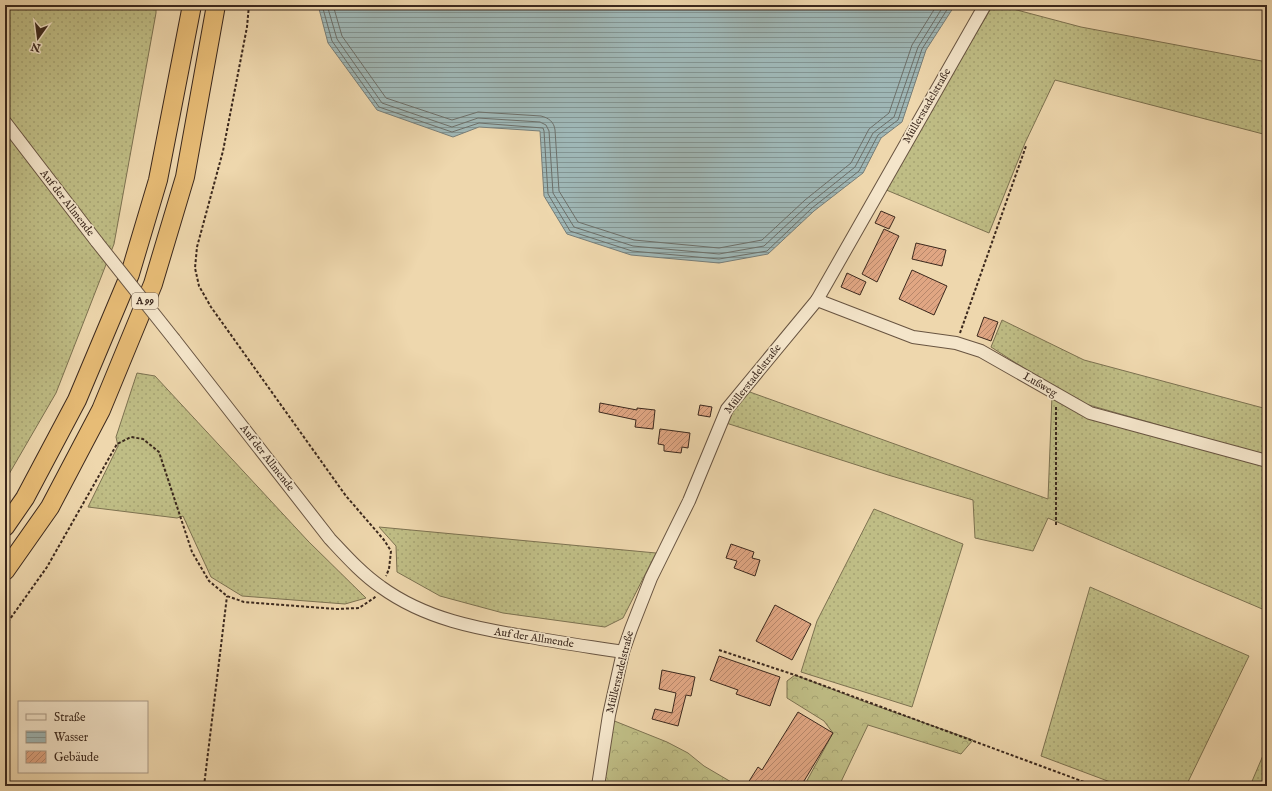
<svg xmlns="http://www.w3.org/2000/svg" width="1272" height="791" font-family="'IM FELL English',serif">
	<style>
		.grass { fill: url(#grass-dots); stroke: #7d7251 }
		.forest { fill: url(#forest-crowns); stroke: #7d7251 }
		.water { fill: url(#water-rules); stroke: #777e79 }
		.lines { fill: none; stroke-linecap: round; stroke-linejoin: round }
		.shore { stroke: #6d706a; stroke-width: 1 }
		.building { fill: url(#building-hatch); stroke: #3b281d }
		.minor-casing { stroke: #685441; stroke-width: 14 }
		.highway-casing { stroke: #3b281d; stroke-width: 20 }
		.path { stroke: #3b281d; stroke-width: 2; stroke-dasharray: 3 2; stroke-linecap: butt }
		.minor { stroke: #f4e5ca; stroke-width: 12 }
		.highway { stroke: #e7bc76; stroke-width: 18 }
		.minor-bridge-casing { stroke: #685441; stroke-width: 14; stroke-linecap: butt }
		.minor-bridge { stroke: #f4e5ca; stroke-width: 12 }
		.labels { text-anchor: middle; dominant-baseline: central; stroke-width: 3.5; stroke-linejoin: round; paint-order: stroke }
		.shield { fill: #f4e5ca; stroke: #726151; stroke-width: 1 }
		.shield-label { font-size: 10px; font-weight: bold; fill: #3b281d }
		.street-label { font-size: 11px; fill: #3b281d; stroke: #f4e5ca }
	</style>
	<defs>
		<pattern id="grass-dots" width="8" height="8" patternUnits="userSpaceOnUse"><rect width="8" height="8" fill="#bfbd85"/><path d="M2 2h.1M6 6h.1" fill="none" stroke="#a5a272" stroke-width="1.8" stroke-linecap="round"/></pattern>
		<pattern id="forest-crowns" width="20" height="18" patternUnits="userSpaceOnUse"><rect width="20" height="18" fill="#bfbd85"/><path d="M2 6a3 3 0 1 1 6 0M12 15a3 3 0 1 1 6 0" fill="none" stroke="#a5a272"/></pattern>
		<pattern id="water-rules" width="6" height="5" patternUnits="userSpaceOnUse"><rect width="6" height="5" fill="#9fb7b6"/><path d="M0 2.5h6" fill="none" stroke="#839593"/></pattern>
		<pattern id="building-hatch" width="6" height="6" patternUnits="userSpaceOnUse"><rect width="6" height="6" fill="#e0a683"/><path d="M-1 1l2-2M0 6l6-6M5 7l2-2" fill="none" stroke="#b7876b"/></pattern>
	</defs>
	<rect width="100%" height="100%" fill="#eed7ad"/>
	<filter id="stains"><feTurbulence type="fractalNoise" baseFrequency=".005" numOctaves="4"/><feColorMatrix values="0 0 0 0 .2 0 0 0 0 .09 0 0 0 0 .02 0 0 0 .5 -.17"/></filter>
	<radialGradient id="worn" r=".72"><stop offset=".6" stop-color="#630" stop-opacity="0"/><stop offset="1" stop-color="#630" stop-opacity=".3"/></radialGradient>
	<g class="grass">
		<path d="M5,5H156V13L114,244L56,393L5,481Z"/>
		<path d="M993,5H998L1081,27L1267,62V135L1055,80L1025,143L989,233L884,189Z"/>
		<path d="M1002,320L1084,360L1267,409V456L1075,401L991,347Z"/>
		<path d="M137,373L155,376L308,541L366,598L345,604L242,596L211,577L183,516L177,518L88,507L118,446L116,437Z"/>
		<path d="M747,391L1048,499L1052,395L1267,466V611L1048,518L1033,551L975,538L973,500L888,475L723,422Z"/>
		<path d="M874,509L963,544L912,707L801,672L817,621Z"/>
		<path d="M379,527L656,553L623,618L605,627L503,613L440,596L397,572L396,546Z"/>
		<path d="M1090,587L1249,656L1186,786H1121L1041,756Z"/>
		<path d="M1267,746V786H1250Z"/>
	</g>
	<g class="forest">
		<path d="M795,675L865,702L973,740L961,754L868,725L839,786H804L833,733L824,721L787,698V681Z"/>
		<path d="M612,720L667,742L688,753L704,766L738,786H604Z"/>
	</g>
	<path class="water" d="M318,5H955L926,50L902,122L881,138L863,173L814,211L768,254L719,263L631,255L567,234L544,196L540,131L479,127L453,137L377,110L328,43Z"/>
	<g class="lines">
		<g class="shore">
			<path d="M322,5L332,41L379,107L452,132L479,123L543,128L544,131L548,194L570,231L632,251L719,259L767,251L812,208L859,171L878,135L898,120L922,49L950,5"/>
			<path d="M327,5L337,39L382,103L452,127L478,118L540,122L546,125L549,131L553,193L574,227L633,246L719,254L764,246L809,204L855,167L873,133L894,117L918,47L944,5"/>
			<path d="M333,5L342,36L386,98L452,120L478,112L541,116C549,118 554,122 555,130L559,191L578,222L634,240L719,248L762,240L805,200L851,163L869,129L889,113L912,45L937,5"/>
		</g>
	</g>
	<g class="building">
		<path d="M881,211L895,217L889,229L875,223Z"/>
		<path d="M884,229L899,236L877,282L862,274Z"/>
		<path d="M916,243L946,250L942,266L912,259Z"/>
		<path d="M912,270L947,286L934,315L899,299Z"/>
		<path d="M847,273L866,282L860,295L841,287Z"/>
		<path d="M984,317L998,322L991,341L977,336Z"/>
		<path d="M600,403L637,410V408L655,410L653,429L635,427L636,420L599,412Z"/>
		<path d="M700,405L712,407L710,417L698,415Z"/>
		<path d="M660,429L690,433L688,448L682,447L681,453L664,451V445L658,444Z"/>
		<path d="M731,544L754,552L752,558L760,560L755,576L734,568L737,561L726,558Z"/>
		<path d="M775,605L811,624L792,660L756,641Z"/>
		<path d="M719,656L780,677L770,706L736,694L738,690L710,680Z"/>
		<path d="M662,670L695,677L691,696L686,695L678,726L652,719L655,709L672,713L676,693L659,689Z"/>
		<path d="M798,712L833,733L801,786H746L758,767L762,770Z"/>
	</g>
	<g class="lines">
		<g class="minor-casing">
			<g id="minor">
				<path d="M5,122L97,242"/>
				<path d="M817,300L913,337L956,343L981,351L1090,413L1267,461"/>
				<path d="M174,339L330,539C346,556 362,574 381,587C425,619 478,629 530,637C561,643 592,647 623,652"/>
				<path d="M598,786L609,715L623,652L631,629L651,578L689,501L727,409L817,300L985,5"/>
			</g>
		</g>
		<g class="highway-casing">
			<g id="highway">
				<path d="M5,527L25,498L77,400L130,274L158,180L192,5"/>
				<path d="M5,571L50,507L101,410L153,284L185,177L216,5"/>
			</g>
		</g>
		<g class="path">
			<path d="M249,5L247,27L223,151L197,247L195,268L199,286L211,307L346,496L384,540L391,551L389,569L386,576"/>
			<path d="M5,331L9,359L5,398"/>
			<path d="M960,333L1026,146"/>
			<path d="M1056,525V407"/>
			<path d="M5,626L47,567L117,444L131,437L143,439L159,452L192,552L209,581L227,596L244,602L337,609L359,608L374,598L376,596"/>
			<path d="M719,650L795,675L1095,786"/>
			<path d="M204,786L227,596"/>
		</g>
		<use href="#minor" class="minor"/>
		<use href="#highway" class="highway"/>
		<g class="minor-bridge-casing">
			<path id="minor-bridge" d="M97,242L174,339"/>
		</g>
		<use href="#minor-bridge" class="minor-bridge"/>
	</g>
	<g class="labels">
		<rect class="shield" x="132" y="293" width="26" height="16" rx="3"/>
		<g class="shield-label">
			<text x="145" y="301">A 99</text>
		</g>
		<g class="street-label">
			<text transform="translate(927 106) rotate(-60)">Müllerstadelstraße</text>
			<text transform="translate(67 203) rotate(52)">Auf der Allmende</text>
			<text transform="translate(753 379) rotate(-52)">Müllerstadelstraße</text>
			<text transform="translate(1040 385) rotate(30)">Lußweg</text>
			<text transform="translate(267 458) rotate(52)">Auf der Allmende</text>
			<text transform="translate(534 638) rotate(9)">Auf der Allmende</text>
			<text transform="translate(620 672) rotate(-76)">Müllerstadelstraße</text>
		</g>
	</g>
	<rect width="1272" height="791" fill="none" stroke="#eed7ad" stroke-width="20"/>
	<rect x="6" y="6" width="1260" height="779" fill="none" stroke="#3b281d" stroke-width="2"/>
	<rect x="10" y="10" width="1252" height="771" fill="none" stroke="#3b281d"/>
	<rect x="18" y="701" width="130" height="72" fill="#f4e5ca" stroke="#aa9985"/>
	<rect x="26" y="714" width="20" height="6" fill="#f4e5ca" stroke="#aa9985"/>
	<text x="54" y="721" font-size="12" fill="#3b281d">Straße</text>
	<rect x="26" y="731" width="20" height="12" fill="url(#water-rules)" stroke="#aa9985"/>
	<text x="54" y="741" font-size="12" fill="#3b281d">Wasser</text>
	<rect x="26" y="751" width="20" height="12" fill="url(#building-hatch)" stroke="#aa9985"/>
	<text x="54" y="761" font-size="12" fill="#3b281d">Gebäude</text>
	<g transform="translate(38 38) rotate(194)" stroke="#f4e5ca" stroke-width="3" paint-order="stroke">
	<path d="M0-3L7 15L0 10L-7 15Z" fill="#3b281d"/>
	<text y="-6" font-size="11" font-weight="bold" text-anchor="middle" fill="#3b281d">N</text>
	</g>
	<rect width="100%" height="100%" filter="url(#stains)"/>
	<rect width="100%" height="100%" fill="url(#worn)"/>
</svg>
